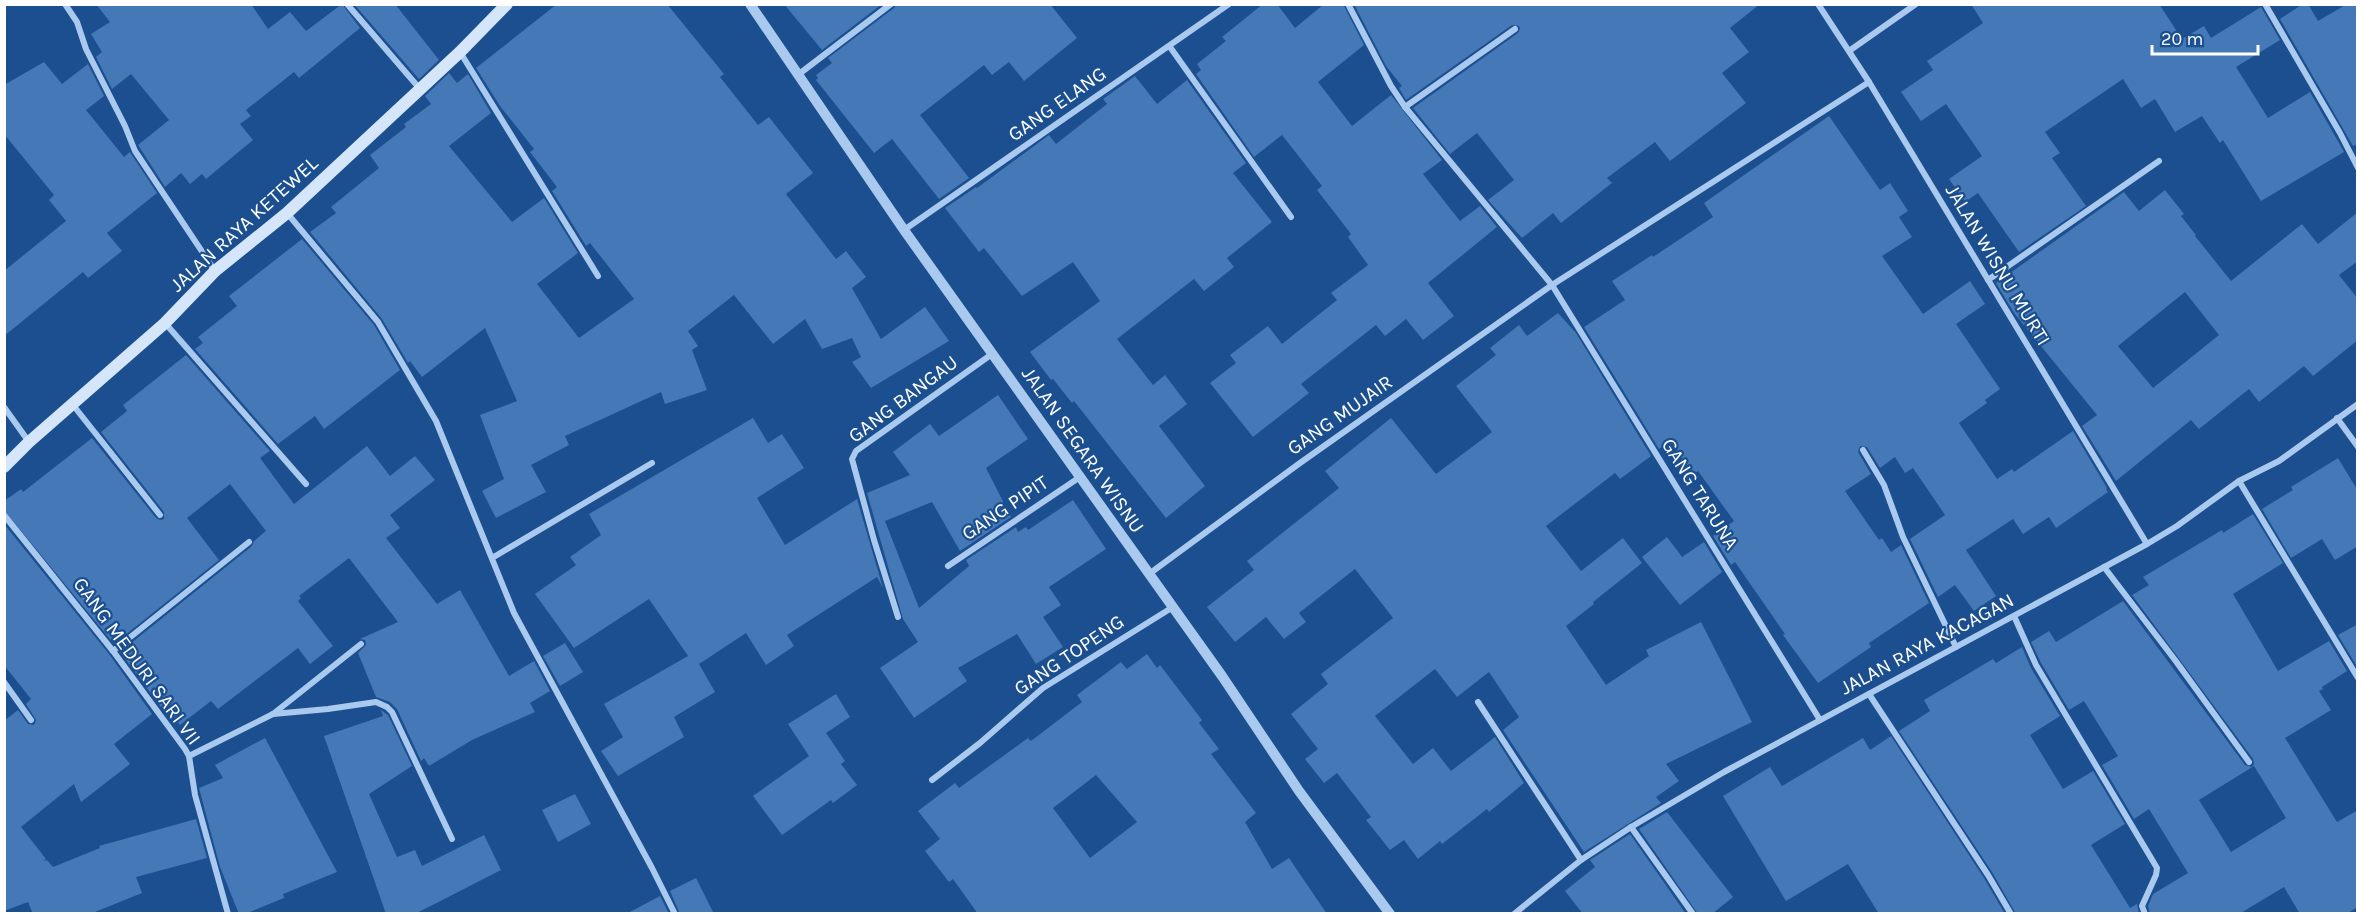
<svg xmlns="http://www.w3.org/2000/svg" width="2362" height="918" font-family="Karla,sans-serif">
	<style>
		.building { fill: #4478b7; fill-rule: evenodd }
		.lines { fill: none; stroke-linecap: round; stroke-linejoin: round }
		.minor { stroke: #a9c9ee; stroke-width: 6 }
		.tertiary { stroke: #a9c9ee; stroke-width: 10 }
		.secondary { stroke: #d6e6fa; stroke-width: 12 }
		.labels { text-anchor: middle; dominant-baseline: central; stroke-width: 4.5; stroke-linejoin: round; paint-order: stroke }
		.street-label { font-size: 20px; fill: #fff; stroke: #1b4f8f }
	</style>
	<rect width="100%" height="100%" fill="#1b4f8f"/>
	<g class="building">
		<path d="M96,4H251L268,29L290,12L306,31L342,4L360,28L299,78L294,72L246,110L251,116L240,124L253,140L206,179L202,174L190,184L181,173L165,187L138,145L169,120L131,74L112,89L96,57L102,52L91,34L110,22Z"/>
		<path d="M354,4H395L439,60L419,79Z"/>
		<path d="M557,4H667L724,74L720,77L758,125L769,117L813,173L786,194L836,259L846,251L866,277L852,288L881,339L925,307L949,341L871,388L852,362L861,357L852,338L822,349L805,319L773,344L734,295L688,331L698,346L692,350L707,390L665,404L661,392L565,436L569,445L531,465L546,492L496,518L482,491L504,479L480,415L517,401L485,328L422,377L410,361L408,363L382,319L310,232L336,213L331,207L379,168L370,155L406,127L404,124L431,104L425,96L449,73L457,83L468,74L491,113L449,146L512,222L544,198L578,253L537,284L579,338L634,299L590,243L586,246L552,191L557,187L530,152L534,149L500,106L476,68Z"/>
		<path d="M784,4H882L822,50Z"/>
		<path d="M896,4H1050L1077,38L1024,81L1009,62L992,75L984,65L920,115L969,178L939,199L892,139L874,153L816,80L818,78L816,75L832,63L828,58L894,8Z"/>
		<path d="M1263,4H1277L1295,28L1324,4H1343L1364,45L1318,82L1352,126L1391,95L1442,160L1423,174L1460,221L1480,206L1497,227L1428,283L1454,316L1423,340L1406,319L1385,336L1376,325L1301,384L1309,393L1253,437L1210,383L1236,363L1230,355L1268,326L1282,344L1337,300L1331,293L1368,265L1348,237L1351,234L1317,190L1322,186L1282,135L1254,157L1196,74L1201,70L1197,64L1226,41L1222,37Z"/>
		<path d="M1354,4H1760L1730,28L1749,52L1722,73L1746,103L1670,161L1655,142L1607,178L1612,183L1561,223L1553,213L1522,238L1488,200L1514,180L1477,133L1450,154L1413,108L1518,33L1520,29L1519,26L1512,25L1406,100L1399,88L1402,86L1386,66Z"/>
		<path d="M1971,4H2159L2182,39L2204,26L2211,38L2261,7L2280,40L2236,67L2268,118L2310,92L2344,152L2261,201L2223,140L2220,143L2202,116L2175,132L2155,99L2141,108L2123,79L2045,132L2060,153L2052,158L2086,206L2019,252L1978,193L1965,202L1949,179L1982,156L1946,104L1921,121L1901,92L1933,70L1927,61L1983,23Z"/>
		<path d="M2303,4H2308L2318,21L2347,4H2358V144L2353,146L2280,19Z"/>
		<path d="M44,62L62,84L88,64L104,96L86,110L124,157L130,152L157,193L107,233L122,251L88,278L83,272L4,336V271L66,221L49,200L54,195L4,134V85Z"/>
		<path d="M1135,76L1157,104L1187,80L1246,163L1233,173L1272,222L1227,258L1234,267L1204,291L1194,279L1117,339L1153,385L1165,375L1187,404L1159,426L1205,486L1166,518L1074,401L1072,403L1053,379L1051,380L1030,352L1100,301L1073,262L1022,296L984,248L979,252L945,208L976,187L977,188L1049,135L1056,144L1107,104L1103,99Z"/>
		<path d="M1829,116L1880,190L1890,183L1908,211L1899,217L1912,237L1882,256L1923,314L1970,281L1985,304L1956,324L2000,389L1985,400L1987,403L1959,423L1997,479L2012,469L2014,472L2073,431L2107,488L2106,489L2108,492L2056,528L2049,517L2023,534L2013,519L1966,550L1996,596L1974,611L1955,585L1938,597L1910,539L1945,515L1913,468L1905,473L1895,457L1880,468L1867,447L1860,446L1858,452L1871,474L1845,491L1879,540L1882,538L1891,552L1901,545L1929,603L1869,643L1871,647L1818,683L1783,635L1785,634L1735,562L1731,565L1713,536L1734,521L1698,471L1693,475L1670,441L1659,449L1584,327L1625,300L1612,281L1652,255L1653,257L1713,217L1704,203Z"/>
		<path d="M2165,190L2184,214L2181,216L2196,235L2195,236L2231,281L2302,224L2318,244L2358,212V261L2339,275L2358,299V340L2313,376L2304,366L2259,402L2249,389L2199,429L2191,420L2116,481L2082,426L2097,415L2014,313L1996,283L2124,192L2139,211ZM2185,292L2219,335L2153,388L2118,346Z"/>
		<path d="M302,239L374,325L400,370L324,429L315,416L278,444L195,349L203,343L198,337L237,306L229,296Z"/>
		<path d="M1558,313L1576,333L1651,456L1620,479L1615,473L1546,526L1581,571L1623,538L1642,563L1593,602L1594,604L1566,626L1606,685L1649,656L1646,650L1701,622L1752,722L1666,764L1679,781L1656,797L1661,803L1584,852L1503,730L1519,717L1489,672L1457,697L1435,669L1375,716L1413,764L1433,748L1451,771L1495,737L1524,783L1489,812L1487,809L1442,844L1440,841L1418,859L1404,840L1390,850L1366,820L1371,817L1337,773L1324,783L1305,759L1318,749L1291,714L1328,684L1321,674L1393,618L1355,569L1299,613L1306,622L1284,639L1266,617L1235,642L1207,607L1254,570L1247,561L1339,488L1325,471L1391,418L1436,474L1492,432L1456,386L1496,355L1490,348L1519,325L1527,336Z"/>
		<path d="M186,355L270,451L260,458L294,504L367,446L390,476L415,456L435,480L390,515L400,528L386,538L437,604L460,590L509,676L534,661L550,691L530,703L535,712L472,740L429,766L424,758L421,761L397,709L390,702L376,697L358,653L366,645L365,640L360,639L398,622L349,558L299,596L301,598L298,601L333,646L310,664L298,648L218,709L211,701L180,725L164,704L161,707L120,652L252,546L254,541L266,531L230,484L187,518L219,560L114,644L4,510V501L21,489L23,492L92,438L156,518L160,520L164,519V512L101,432L127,411L123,405Z"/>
		<path d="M998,395L1028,439L986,468L1011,517L960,551L932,502L885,521L919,608L969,566L966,560L1016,527L1018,532L1026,527L1028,530L1073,500L1106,549L1049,587L1061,605L1043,617L1063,647L1036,664L1017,634L958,668L967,681L914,718L880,668L918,642L903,619L867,493L910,475L893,452L930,424L939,436Z"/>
		<path d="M753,418L768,443L782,434L804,468L757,498L785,545L857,499L883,588L877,577L787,635L794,646L766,665L746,633L699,664L715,692L674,717L684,737L618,776L601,751L623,737L604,704L688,656L649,599L574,648L535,594L576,565L570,557L601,535L589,514Z"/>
		<path d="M2338,458L2358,491V546L2335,560L2322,539L2291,558L2262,509L2293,490L2291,487Z"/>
		<path d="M2253,514L2283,563L2233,594L2278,671L2329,641L2347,671L2322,687L2323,689L2319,691L2331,710L2285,738L2337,822L2358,810V907L2346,914H2300L2284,887L2239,914H2150L2148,906L2153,894L2188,873L2149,809L2134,819L2102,765L2118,756L2084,701L2069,710L2041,663L2031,642L2049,631L2056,642L2123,601L2245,765L2252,767L2254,764L2253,759L2132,595L2149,585L2143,577L2222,530L2223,533ZM2254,766L2286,818L2231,852L2199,800Z"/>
		<path d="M4,524L109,654L152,714L114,744L130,764L81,802L74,784L21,827L46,859L43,861L47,860L53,867L100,848L99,846L196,819L207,858L136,877L142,893L90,914H33L28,902L4,911V721L18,710L28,724L34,725L36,720L26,704L31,699L4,665Z"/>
		<path d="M1667,537L1682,557L1704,542L1722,572L1680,605L1642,557Z"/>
		<path d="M2358,624V664L2356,665L2338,635Z"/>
		<path d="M565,643L583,672L560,686L543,656Z"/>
		<path d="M2022,647L2031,668L2060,716L2030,735L2063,789L2093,771L2125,824L2091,845L2130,908L2137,904L2139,914H2016L1992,872L1899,731L1930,711L1924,700L1993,659L1996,663Z"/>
		<path d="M1147,654L1157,668L1160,665L1202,720L1199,723L1219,749L1211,754L1256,813L1245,822L1272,869L1289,858L1327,914H978L953,879L949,882L925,851L940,839L918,811L955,783L959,788L1028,738L1031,741L1082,702L1077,695L1121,662L1127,669ZM1096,775L1137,822L1090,858L1053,808Z"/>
		<path d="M836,694L850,717L826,733L845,761L841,764L857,785L833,803L831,800L782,835L753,796L809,756L788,724Z"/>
		<path d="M381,710L388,715L412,766L369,794L397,857L415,850L422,866L484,835L501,870L415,914H386L324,736L383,716Z"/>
		<path d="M1891,736L1984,878L2005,914H1879L1848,864L1786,901L1723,796L1770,767L1782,786L1863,738L1870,750Z"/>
		<path d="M265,738L337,872L283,894L284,898L245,914H239L220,867L199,788L223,778L215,765Z"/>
		<path d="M575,794L591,824L558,842L542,810Z"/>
		<path d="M1667,812L1733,897L1712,914H1698L1639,829Z"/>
		<path d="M1630,834L1686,914H1583L1565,891L1595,867L1590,860Z"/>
		<path d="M696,878L714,914H680L670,891Z"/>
		<path d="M660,896L669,914H626Z"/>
	</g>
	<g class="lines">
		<g class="minor">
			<path d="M65,4L77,22L86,49L125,126L135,151L215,271"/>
			<path d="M347,4L420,89"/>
			<path d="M1348,4L1391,86L1405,107L1552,285L1820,720"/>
			<path d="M1818,4L1869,82L2147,544"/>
			<path d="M2265,4L2340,133L2358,168"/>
			<path d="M1170,47L1291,217"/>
			<path d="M1849,51L1916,4"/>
			<path d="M460,52L598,276"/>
			<path d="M799,74L891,4"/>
			<path d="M1405,107L1515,29"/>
			<path d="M287,213L378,322L436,421L514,613L652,868L675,914"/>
			<path d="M904,230L1229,4"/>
			<path d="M1988,280L2159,161"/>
			<path d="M165,323L306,484"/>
			<path d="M73,405L160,515"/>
			<path d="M4,407L29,442"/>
			<path d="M2337,418L2358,447"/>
			<path d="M1863,450L1884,485L1903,537L1956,647"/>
			<path d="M2239,481L2358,678"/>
			<path d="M4,515L113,651L185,749L189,756L195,795L228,914"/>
			<path d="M492,558L652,463"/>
			<path d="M948,566L1080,477"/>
			<path d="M2104,567L2175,660L2249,762"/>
			<path d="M1149,574L1300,463L1552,285L1869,82"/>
			<path d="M2014,616L2036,665L2157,868L2156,875L2142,906L2145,914"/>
			<path d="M898,617L874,540L852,459L856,451L992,354"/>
			<path d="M113,651L249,542"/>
			<path d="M4,682L31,720"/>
			<path d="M1869,694L1988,875L2011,914"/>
			<path d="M1478,702L1581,860"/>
			<path d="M273,714L328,709L376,702L387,707L392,712L452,839"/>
			<path d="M189,756L273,714L361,644"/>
			<path d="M932,780L980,743L1043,688L1173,607"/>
			<path d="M1631,827L1693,914"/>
			<path d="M1514,914L1581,860L1631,827L1724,772L2147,544L2177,526L2239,481L2279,461L2358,404"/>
		</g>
		<path class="tertiary" d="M750,4L904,230L1222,676L1299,791L1390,914"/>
		<path class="secondary" d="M4,467L29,442L165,323L215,271L287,213L460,52L507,4"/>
	</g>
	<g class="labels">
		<g class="street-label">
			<text transform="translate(1057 104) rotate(-35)">GANG ELANG</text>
			<text transform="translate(244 224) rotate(-42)">JALAN RAYA KETEWEL</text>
			<text transform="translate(1998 265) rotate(59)">JALAN WISNU MURTI</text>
			<text transform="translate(903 399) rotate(-37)">GANG BANGAU</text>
			<text transform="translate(1340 415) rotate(-35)">GANG MUJAIR</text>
			<text transform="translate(1083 450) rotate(55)">JALAN SEGARA WISNU</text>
			<text transform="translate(1700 494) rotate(58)">GANG TARUNA</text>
			<text transform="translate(1005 508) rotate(-34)">GANG PIPIT</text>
			<text transform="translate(1927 644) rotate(-28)">JALAN RAYA KACAGAN</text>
			<text transform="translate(1069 655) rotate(-34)">GANG TOPENG</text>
			<text transform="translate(137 661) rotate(54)">GANG MEDURI SARI VII</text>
		</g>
	</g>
	<rect width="2362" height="918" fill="none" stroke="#ffffff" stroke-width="12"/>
	<path d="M2152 45v9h106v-9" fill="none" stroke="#ffffff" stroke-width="3"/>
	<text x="2161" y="45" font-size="18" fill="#ffffff" stroke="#1b4f8f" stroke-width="4.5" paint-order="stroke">20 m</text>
</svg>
